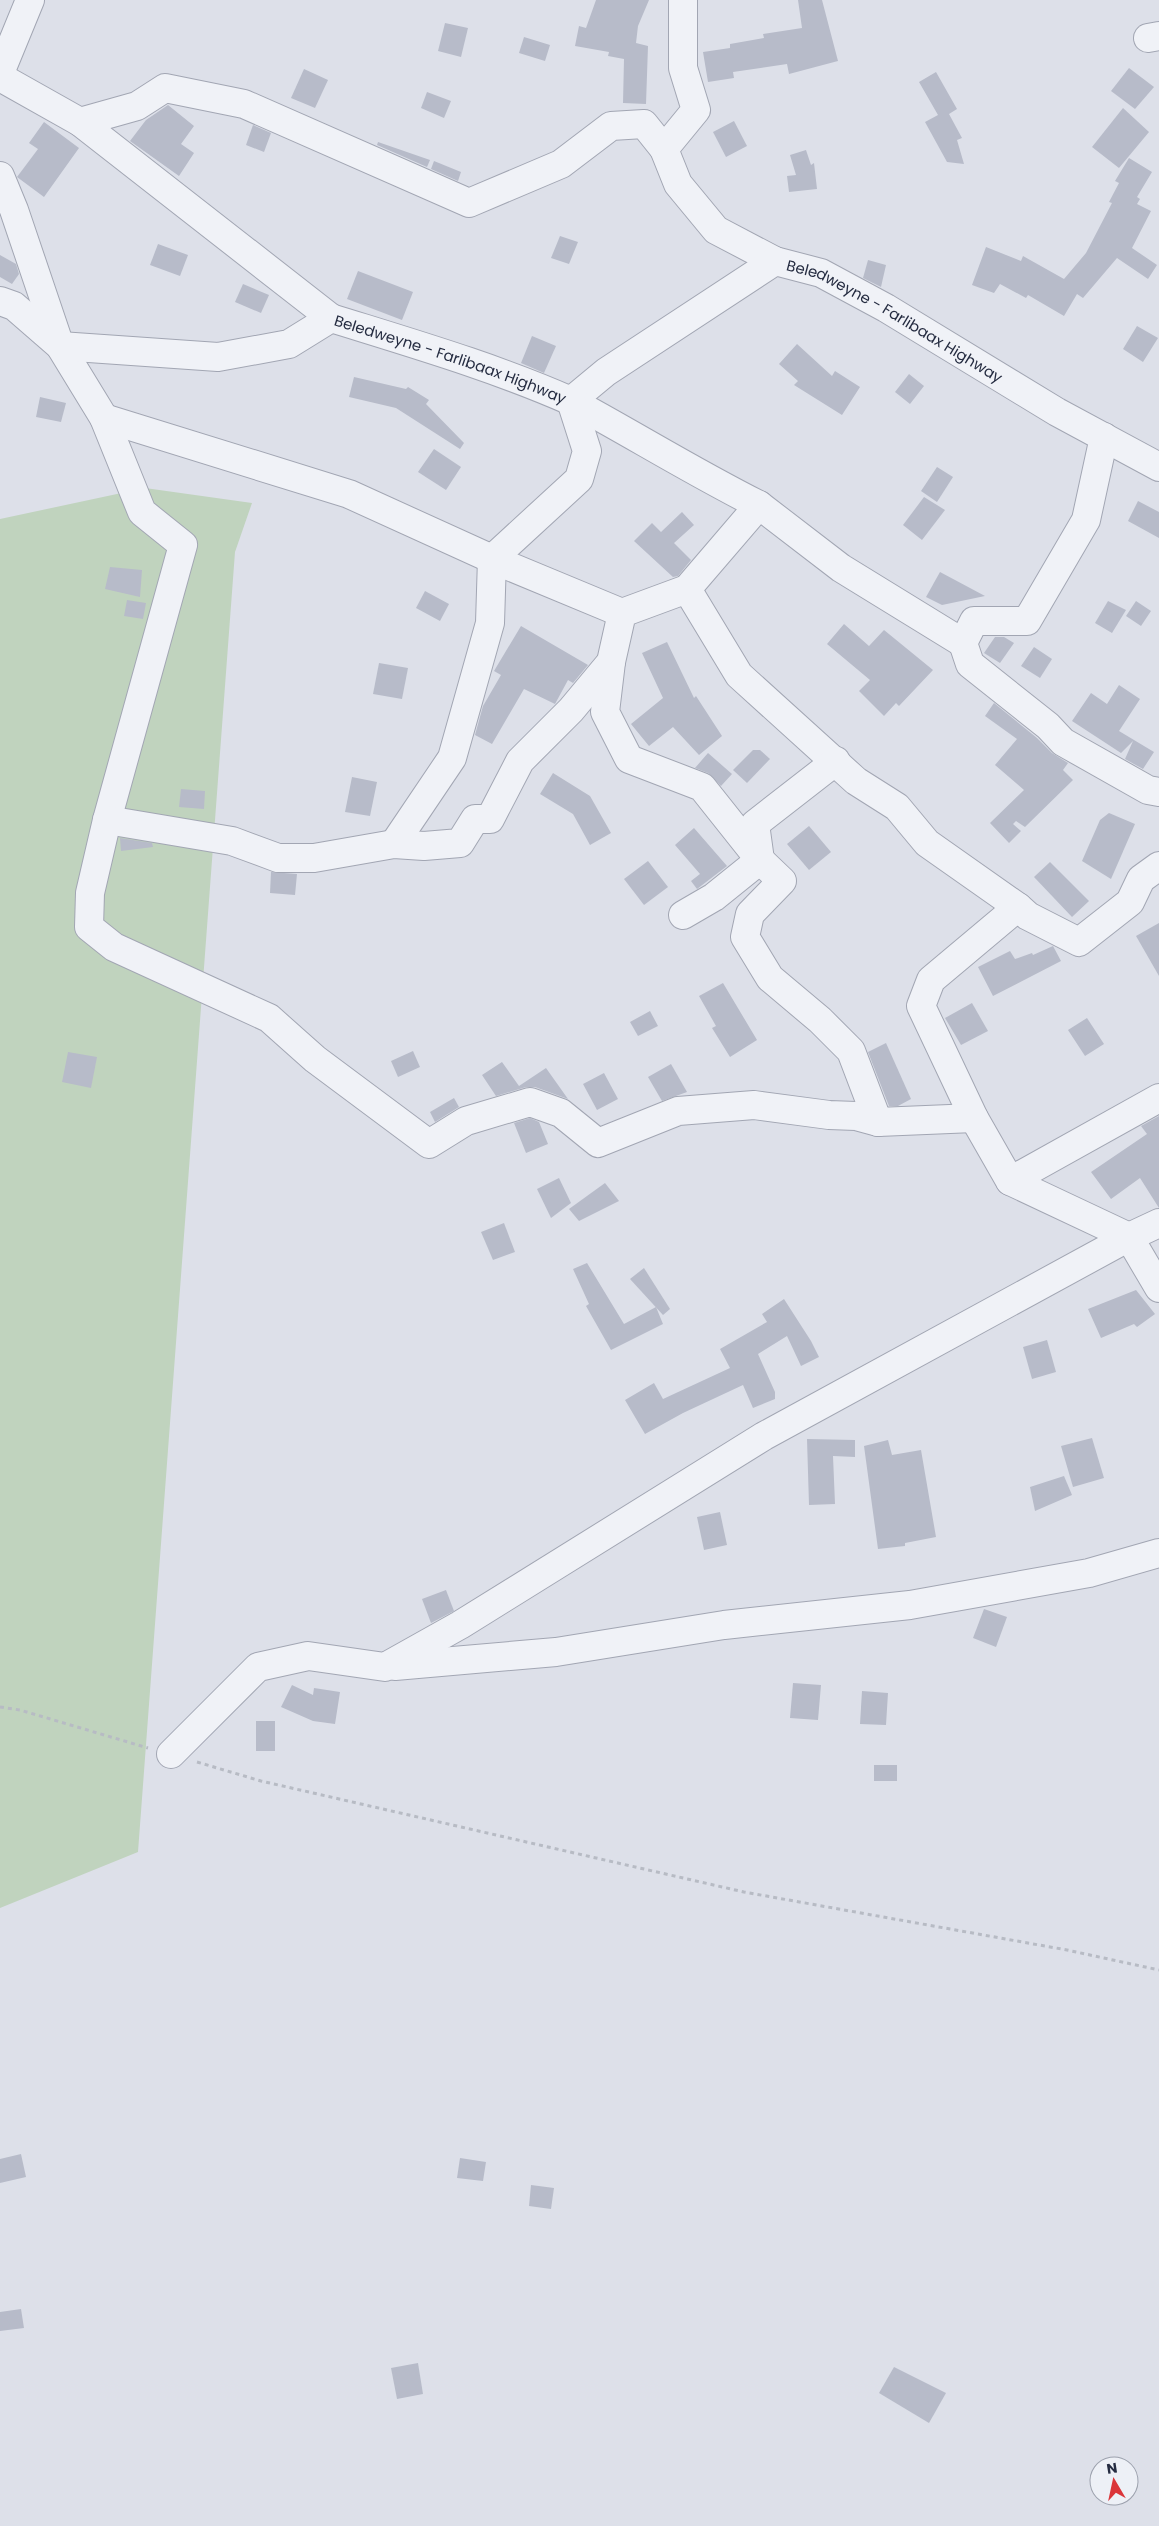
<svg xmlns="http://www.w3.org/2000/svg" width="1159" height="2526" font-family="Poppins,sans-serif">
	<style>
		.green { fill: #c0d3be }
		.building { fill: #b7bbc9 }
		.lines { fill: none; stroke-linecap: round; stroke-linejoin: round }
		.minor-casing { stroke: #a2a6b3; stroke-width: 30 }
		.path { stroke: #b7bbc4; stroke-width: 3; stroke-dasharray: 4 4; stroke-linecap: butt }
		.minor { stroke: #f0f2f7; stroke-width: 28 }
		.labels { text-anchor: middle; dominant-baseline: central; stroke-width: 5; stroke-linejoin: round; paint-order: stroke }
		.street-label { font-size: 15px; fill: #252c41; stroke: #edf0f6 }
	</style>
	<rect width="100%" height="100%" fill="#dde0e9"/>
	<path class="green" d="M145,488L252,503L235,552L138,1852L0,1908V519Z"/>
	<g class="building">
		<path d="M596,0H649L638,26L636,43L648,46L646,104L623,103L624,59L608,56L609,52L575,46L579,26L586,28Z"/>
		<path d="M798,0H822L838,61L789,74L787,64L733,72L734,78L708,82L703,52L730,48V44L764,38L763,34L802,28Z"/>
		<path d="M445,23L468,28L461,57L438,51Z"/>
		<path d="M524,37L550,45L545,61L519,53Z"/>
		<path d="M1129,68L1154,87L1135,109L1111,91Z"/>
		<path d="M304,69L328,80L315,108L291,98Z"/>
		<path d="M936,72L957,109L949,114L962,138L957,140L964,164L947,162L925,122L938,115L919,82Z"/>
		<path d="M427,92L451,101L444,118L421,108Z"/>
		<path d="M168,105L194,126L181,144L194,153L179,176L130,141L146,120Z"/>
		<path d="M1123,108L1149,132L1119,168L1092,147Z"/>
		<path d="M734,121L747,146L726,157L713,132Z"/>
		<path d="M44,122L79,148L44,197L17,177L38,149L29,143Z"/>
		<path d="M253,125L271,133L264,152L246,145Z"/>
		<path d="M378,142L430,160L427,167L377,145Z"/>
		<path d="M806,150L811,165L814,163L817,189L789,192L787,176L796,175L790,155Z"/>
		<path d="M1129,158L1152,172L1137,197L1140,199L1137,204L1151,211L1132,248L1157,265L1148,279L1117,258L1083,298L1077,294L1064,316L1028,295L1026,298L1000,284L994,293L972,285L986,247L1021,261L1023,256L1064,279L1086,253L1112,203L1109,202L1119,183L1115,181Z"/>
		<path d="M434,161L461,172L458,181L431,169Z"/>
		<path d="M560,236L578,242L569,264L551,258Z"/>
		<path d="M158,244L188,255L180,276L150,265Z"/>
		<path d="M0,255L16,264L19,274L12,284L0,277Z"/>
		<path d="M868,260L886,265L881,287L863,278Z"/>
		<path d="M358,271L413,292L402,320L347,299Z"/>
		<path d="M243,284L269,295L261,313L235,302Z"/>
		<path d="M1137,326L1158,338L1143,362L1123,349Z"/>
		<path d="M532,336L556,346L544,373L521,363Z"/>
		<path d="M797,344L832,376L835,371L860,387L842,415L794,385L798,381L779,364Z"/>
		<path d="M909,374L924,386L910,404L895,392Z"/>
		<path d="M354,377L406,389L408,387L429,400L426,404L464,443L460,449L396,408L349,397Z"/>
		<path d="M40,397L66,403L61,422L36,417Z"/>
		<path d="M434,449L461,467L446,490L418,472Z"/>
		<path d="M937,467L953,477L937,502L921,491Z"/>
		<path d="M924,497L945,510L922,540L903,525Z"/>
		<path d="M1138,501L1159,512V538L1128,521Z"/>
		<path d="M682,512L694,525L674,543L691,560L678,576L673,577L634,541L652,523L661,532Z"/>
		<path d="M110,567L142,570L140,597L105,589Z"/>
		<path d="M940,572L985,596L942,605L926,597Z"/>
		<path d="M425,591L449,604L440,621L416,608Z"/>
		<path d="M127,600L146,603L143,619L124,616Z"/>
		<path d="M1108,601L1126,610L1112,633L1095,623Z"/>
		<path d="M1136,601L1151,611L1141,626L1126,616Z"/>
		<path d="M844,624L869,646L884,630L933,670L899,706L896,703L884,716L859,691L870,680L827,644Z"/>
		<path d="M521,626L588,665L573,683L568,680L555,704L524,689L492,744L475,735L483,706L501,675L494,671Z"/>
		<path d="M995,637H1004L1014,643L1000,663L984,653Z"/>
		<path d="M667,642L694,698L696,696L722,736L699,755L673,727L649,746L631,724L663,698L642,653Z"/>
		<path d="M1034,647L1052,659L1040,678L1021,666Z"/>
		<path d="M379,663L408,668L402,699L373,694Z"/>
		<path d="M1119,685L1140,699L1119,731L1154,752L1143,769L1125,759L1133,741L1121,753L1072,721L1091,693L1107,704Z"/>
		<path d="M994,703L1037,738L1052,753L1068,763L1063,770L1073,780L1025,827L1016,821L1013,824L1021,831L1009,843L990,823L1024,790L995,765L1017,739L985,716Z"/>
		<path d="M753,750H760L770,759L747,783L733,770Z"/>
		<path d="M708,753L732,774L721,786L708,773L695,768Z"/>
		<path d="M553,773L590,796L611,833L590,845L573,814L540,794Z"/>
		<path d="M352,777L377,782L370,816L345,812Z"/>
		<path d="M181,789L205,791L204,809L179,807Z"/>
		<path d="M1109,813L1135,824L1111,879L1082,861L1100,820Z"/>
		<path d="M809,826L831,852L809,870L787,844Z"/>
		<path d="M694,828L727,866L697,889L691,881L700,874L675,845Z"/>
		<path d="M120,838L152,843L153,847L121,851Z"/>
		<path d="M648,861L668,887L644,905L624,879Z"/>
		<path d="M1050,862L1089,901L1072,917L1034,877Z"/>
		<path d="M271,872L297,874L295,895L270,893Z"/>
		<path d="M1159,923V976L1136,936Z"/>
		<path d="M1053,946L1061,961L993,996L978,967L1010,951L1015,959L1032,953L1033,955Z"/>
		<path d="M723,983L757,1040L730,1057L712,1028L716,1026L699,996Z"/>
		<path d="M972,1003L988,1031L961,1045L945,1018Z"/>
		<path d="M650,1011L658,1026L638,1036L630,1022Z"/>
		<path d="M1087,1018L1104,1044L1085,1056L1068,1030Z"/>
		<path d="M886,1043L911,1099L898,1106H889L868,1052Z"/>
		<path d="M413,1051L420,1067L398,1077L391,1061Z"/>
		<path d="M68,1052L97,1057L91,1088L62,1082Z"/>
		<path d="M502,1062L519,1086L546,1068L568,1099L535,1087H526L496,1096L482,1075Z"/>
		<path d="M671,1064L687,1092L662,1101L648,1077Z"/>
		<path d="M604,1073L618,1099L597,1110L583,1084Z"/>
		<path d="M454,1098L459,1107L435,1122L430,1112Z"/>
		<path d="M1159,1116V1208L1140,1178L1111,1199L1091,1172L1147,1134L1141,1126Z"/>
		<path d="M530,1118L539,1122L548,1144L526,1153L514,1123Z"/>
		<path d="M559,1178L571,1203L551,1218L537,1189Z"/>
		<path d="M605,1183L619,1201L579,1221L569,1209Z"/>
		<path d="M504,1223L515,1252L493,1260L481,1232Z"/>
		<path d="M587,1263L624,1324L656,1307L663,1324L611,1350L586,1306L589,1304L573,1269Z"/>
		<path d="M644,1268L670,1309L663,1315L630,1279Z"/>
		<path d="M1136,1290L1155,1314L1137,1327L1134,1324L1101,1338L1088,1309Z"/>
		<path d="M784,1299L811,1341L819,1357L801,1366L787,1336L758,1354L775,1392V1399L753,1408L743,1385L683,1413L645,1434L625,1400L654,1383L663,1399L730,1368L720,1349L767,1322L762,1314Z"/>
		<path d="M1047,1340L1056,1372L1032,1379L1023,1347Z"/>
		<path d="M1092,1438L1104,1478L1073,1487L1061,1446Z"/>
		<path d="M807,1439L855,1440V1457L833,1456L835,1504L809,1505Z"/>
		<path d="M888,1440L892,1455L921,1450L936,1537L905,1543V1546L878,1549L864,1446Z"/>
		<path d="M1064,1476L1072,1495L1035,1511L1030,1487Z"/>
		<path d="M720,1512L727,1545L704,1550L697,1517Z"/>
		<path d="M446,1590L454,1611L431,1623L422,1599Z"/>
		<path d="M984,1609L1007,1617L996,1647L973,1638Z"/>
		<path d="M793,1683L821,1685L818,1720L790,1718Z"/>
		<path d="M292,1685L313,1695L314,1688L340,1692L335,1724L313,1721L281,1707Z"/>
		<path d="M862,1691L888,1693L886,1725L860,1724Z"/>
		<rect x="256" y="1721" width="19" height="30"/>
		<rect x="874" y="1765" width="23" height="16"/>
		<path d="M21,2154L26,2177L0,2183V2159Z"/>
		<path d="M460,2158L486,2162L483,2181L457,2178Z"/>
		<path d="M531,2185L554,2188L551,2209L529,2206Z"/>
		<path d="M21,2309L24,2328L0,2331V2312Z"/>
		<path d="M418,2363L423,2394L397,2399L391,2368Z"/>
		<path d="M894,2367L946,2393L929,2423L879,2393Z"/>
	</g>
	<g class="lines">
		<g class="minor-casing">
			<g id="minor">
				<path d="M683,0V68L696,110L664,149L678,184L716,230L775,261"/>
				<path d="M1148,38L1159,36"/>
				<path d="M0,73L30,0"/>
				<path d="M0,77L80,122L331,318"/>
				<path d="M80,122L137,106L165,88L244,104L469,203L561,164L611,126L644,124L664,149"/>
				<path d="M0,176L14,210L60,346L104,418L142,512L183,545L107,820L90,893L89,927L114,947L269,1018L315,1059L429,1144L466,1121L530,1102L561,1113L598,1143L678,1111L754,1105L829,1115L856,1116L878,1122"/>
				<path id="s1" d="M0,301L14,306L60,346L218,357L289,344L331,318C411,343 494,367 571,401L606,372L775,261L821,273L886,308L1057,412L1159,467"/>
				<path d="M571,401C634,435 695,473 759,505"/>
				<path d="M104,418L349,494L492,559L622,613"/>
				<path d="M1104,437L1086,520L1027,621H974L963,643L970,664L1048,726L1063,742L1148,790L1159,792"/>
				<path d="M687,589L739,675L856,781L897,807L927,843L1018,907"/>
				<path d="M611,662L605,712L629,759L702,787L760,860L782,881L750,914L745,937L770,978L820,1020L851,1051L878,1122L974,1118"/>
				<path d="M107,820L232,841L278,858H314L394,844L424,846L460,843L475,819H490L520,761L571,710L611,662L622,613L687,589L759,505L841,568L963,643"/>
				<path d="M394,844L452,758L490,623L492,559L579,479L587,451L571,401"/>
				<path d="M1159,866L1141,879L1130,902L1079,942L1028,916L1018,907L931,980L921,1006L974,1118L1010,1181L1129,1237L1159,1288"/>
				<path d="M683,915L714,897L760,860L755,824L836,761"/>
				<path d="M1010,1181L1159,1098"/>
				<path d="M395,1666L556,1652L724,1625L910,1605L1089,1573L1159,1553"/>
				<path d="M171,1754L258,1667L308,1656L385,1667L460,1625L764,1436L1129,1237L1159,1223"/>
			</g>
		</g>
		<g class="path">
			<path d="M0,1707L20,1710L148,1748"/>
			<path d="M197,1762L261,1781L744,1892L1067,1950L1159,1970"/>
		</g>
		<use href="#minor" class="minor"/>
	</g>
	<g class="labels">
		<g class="street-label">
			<text stroke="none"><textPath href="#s1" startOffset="992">Beledweyne - Farlibaax Highway</textPath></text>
			<text stroke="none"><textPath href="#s1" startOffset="482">Beledweyne - Farlibaax Highway</textPath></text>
		</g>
	</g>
	<g transform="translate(1114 2481) rotate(351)"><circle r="24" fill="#edf0f6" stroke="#9da2ae"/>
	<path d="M0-4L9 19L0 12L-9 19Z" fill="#db3539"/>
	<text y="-8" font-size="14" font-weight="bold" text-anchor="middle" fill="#252c41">N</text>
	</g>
</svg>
